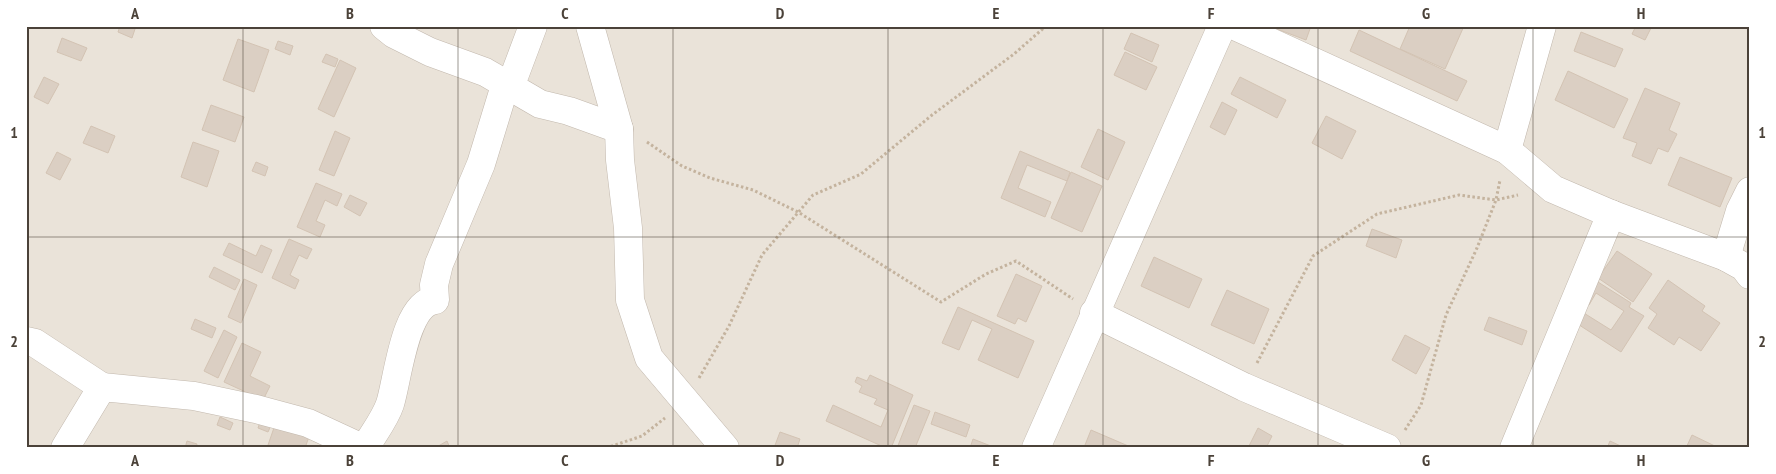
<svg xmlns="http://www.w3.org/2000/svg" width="1776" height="474" font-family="'PT Sans Narrow',sans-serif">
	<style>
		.residential { fill: #eae3d9 }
		.building { fill: #dbcfc3; stroke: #d3c3b3 }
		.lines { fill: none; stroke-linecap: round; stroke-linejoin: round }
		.minor-casing { stroke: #c2b8ad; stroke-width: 29 }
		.path { stroke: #c4b39e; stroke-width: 3; stroke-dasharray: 2.5 2.5; stroke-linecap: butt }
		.minor { stroke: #fff; stroke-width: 28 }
		.grid { fill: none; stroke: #4b4239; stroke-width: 1; stroke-opacity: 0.55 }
		.neatline { fill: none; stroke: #4b4239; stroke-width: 2 }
		.grid-label { font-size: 16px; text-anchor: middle; font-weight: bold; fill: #4b4239 }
	</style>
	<rect width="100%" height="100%" fill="#f6f2eb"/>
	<rect class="residential" x="26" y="26" width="1724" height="422"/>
	<g class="building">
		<path d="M120,26H136L132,38L118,32Z"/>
		<path d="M1269,26H1311L1306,40Z"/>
		<path d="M1410,26H1464L1445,69L1400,49Z"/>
		<path d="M1636,26H1652L1645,40L1632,34Z"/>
		<path d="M1359,30L1467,81L1457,101L1350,51Z"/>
		<path d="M1581,32L1623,49L1615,67L1574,51Z"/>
		<path d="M1131,33L1159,45L1152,62L1124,49Z"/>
		<path d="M62,38L87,48L81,61L57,52Z"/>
		<path d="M238,39L269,50L254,92L223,80Z"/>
		<path d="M278,41L293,46L290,55L275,49Z"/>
		<path d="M1125,52L1157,67L1146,90L1114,75Z"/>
		<path d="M326,54L338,59L335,67L322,62Z"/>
		<path d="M340,60L356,68L334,117L318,109Z"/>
		<path d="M1568,71L1628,99L1614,128L1555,100Z"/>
		<path d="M44,77L59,84L48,104L34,97Z"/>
		<path d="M1240,77L1286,100L1277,118L1231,94Z"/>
		<path d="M1645,88L1680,103L1669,130L1677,134L1668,152L1658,148L1651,164L1632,156L1637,143L1623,138Z"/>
		<path d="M1222,102L1237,110L1225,135L1210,127Z"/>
		<path d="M211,105L244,117L235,142L202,130Z"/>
		<path d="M1326,116L1356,131L1342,159L1312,143Z"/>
		<path d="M91,126L115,136L108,153L83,143Z"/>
		<path d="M1098,129L1125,142L1108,180L1081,167Z"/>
		<path d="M335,131L350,138L334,176L319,170Z"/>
		<path d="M193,142L219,151L207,187L181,177Z"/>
		<path d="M1020,151L1070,172L1067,181L1027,165L1018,188L1051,202L1045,217L1001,198Z"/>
		<path d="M57,152L71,159L60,180L46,173Z"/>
		<path d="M1680,157L1732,178L1720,207L1668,185Z"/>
		<path d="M256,162L268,167L265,176L252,171Z"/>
		<path d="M1071,172L1102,186L1082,232L1051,218Z"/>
		<path d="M316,183L342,194L337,206L325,200L316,221L325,225L320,237L297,227Z"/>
		<path d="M350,195L367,203L360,216L344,207Z"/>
		<path d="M1372,229L1402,240L1396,258L1366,246Z"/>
		<path d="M289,239L312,249L307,259L299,255L290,275L299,280L295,289L272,278Z"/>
		<path d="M229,243L256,256L261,245L272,250L262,273L223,255Z"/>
		<path d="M1617,251L1652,274L1633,302L1598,278Z"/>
		<path d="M1154,257L1202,279L1189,308L1141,286Z"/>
		<path d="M214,267L240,280L235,290L209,277Z"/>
		<path d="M1016,274L1042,286L1026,322L1018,318L1015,324L997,316Z"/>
		<path d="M244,279L257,285L241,323L228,317Z"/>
		<path d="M1668,280L1705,306L1702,311L1720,323L1701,351L1679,337L1674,345L1648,328L1657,314L1649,308Z"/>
		<path d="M1598,282L1631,303L1629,307L1644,316L1621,352L1573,321L1579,310L1611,330L1624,311L1596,293L1589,305L1585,303Z"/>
		<path d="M1227,290L1269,309L1254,344L1211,325Z"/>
		<path d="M958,307L1034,341L1018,378L978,360L992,329L972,320L959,350L942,343Z"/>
		<path d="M1489,317L1527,331L1522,345L1484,330Z"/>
		<path d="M195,319L216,328L212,338L191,329Z"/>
		<path d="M224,330L237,337L218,378L204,371Z"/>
		<path d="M1405,335L1430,348L1416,374L1392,360Z"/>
		<path d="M242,343L261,352L250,376L270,386L263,400L224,382Z"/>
		<path d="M870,375L913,395L891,448H886L826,421L833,405L881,427L888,410L874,404L877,399L859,392L862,386L855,382L857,377L867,381Z"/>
		<path d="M914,405L930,411L915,448H897Z"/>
		<path d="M935,412L970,425L966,437L931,424Z"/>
		<path d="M262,416L273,421L268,432L258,428Z"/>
		<path d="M220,417L233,423L230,430L217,425Z"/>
		<path d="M277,419L311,431L305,448H267Z"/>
		<path d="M1258,428L1272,436L1266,448H1248Z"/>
		<path d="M1091,430L1133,448H1090L1085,445Z"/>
		<path d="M780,432L800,439L797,448H774Z"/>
		<path d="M1692,435L1719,448H1686Z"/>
		<path d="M973,439L996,448H970Z"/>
		<path d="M187,441L197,444L196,448H185Z"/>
		<path d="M447,441L450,448H435Z"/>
		<path d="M1610,441L1625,448H1607Z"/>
	</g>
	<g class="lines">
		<g class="minor-casing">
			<g id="minor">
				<path d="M384,26L394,34L430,52L485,72L540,104L569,111L619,129"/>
				<path d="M590,26L619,129L620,160L628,228L630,300L649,358L725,448"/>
				<path d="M1235,26L1507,150L1553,189L1611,214L1726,257L1744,267L1750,275"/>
				<path d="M1507,150L1542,26"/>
				<path d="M1726,257L1740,211L1750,191"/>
				<path d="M1094,313L1244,387L1387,448"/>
				<path d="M26,341L35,343L102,387"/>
				<path d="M65,448L102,387L194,396L256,409L308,423L362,448"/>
				<path d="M365,448C373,434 385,419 390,404C398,379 404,304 435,300L434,285L439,264L481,164L503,92L515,74L533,26"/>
				<path d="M1036,448L1222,26"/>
				<path d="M1514,448L1611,214"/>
			</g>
		</g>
		<g class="path">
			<path d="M647,142L682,166L710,178L753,190L798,212L941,302L986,274L1016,261L1073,299"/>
			<path d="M1257,363L1313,256L1377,214L1459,195L1496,200L1518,195"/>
			<path d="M699,378L729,326L762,255L813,195L861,174L932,115L1014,54L1046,26"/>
			<path d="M1405,430L1421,405L1446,315L1477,248L1496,200L1500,180"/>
			<path d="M606,448L642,436L665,418"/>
		</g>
		<use href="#minor" class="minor"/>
	</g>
	<path class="grid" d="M243,26V448M458,26V448M673,26V448M888,26V448M1103,26V448M1318,26V448M1533,26V448M26,237H1750"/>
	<rect width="1776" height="474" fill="none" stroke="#ffffff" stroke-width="55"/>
	<rect x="28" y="28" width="1720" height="418" class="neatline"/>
	<g class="grid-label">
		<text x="135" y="19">A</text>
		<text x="350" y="19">B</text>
		<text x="565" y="19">C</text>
		<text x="780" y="19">D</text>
		<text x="996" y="19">E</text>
		<text x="1211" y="19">F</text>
		<text x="1426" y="19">G</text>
		<text x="1641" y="19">H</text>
		<text x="14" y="138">1</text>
		<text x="1762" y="138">1</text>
		<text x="14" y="347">2</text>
		<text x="1762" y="347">2</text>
		<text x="135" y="466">A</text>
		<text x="350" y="466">B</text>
		<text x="565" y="466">C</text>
		<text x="780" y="466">D</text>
		<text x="996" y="466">E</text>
		<text x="1211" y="466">F</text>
		<text x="1426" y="466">G</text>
		<text x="1641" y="466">H</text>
	</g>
</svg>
